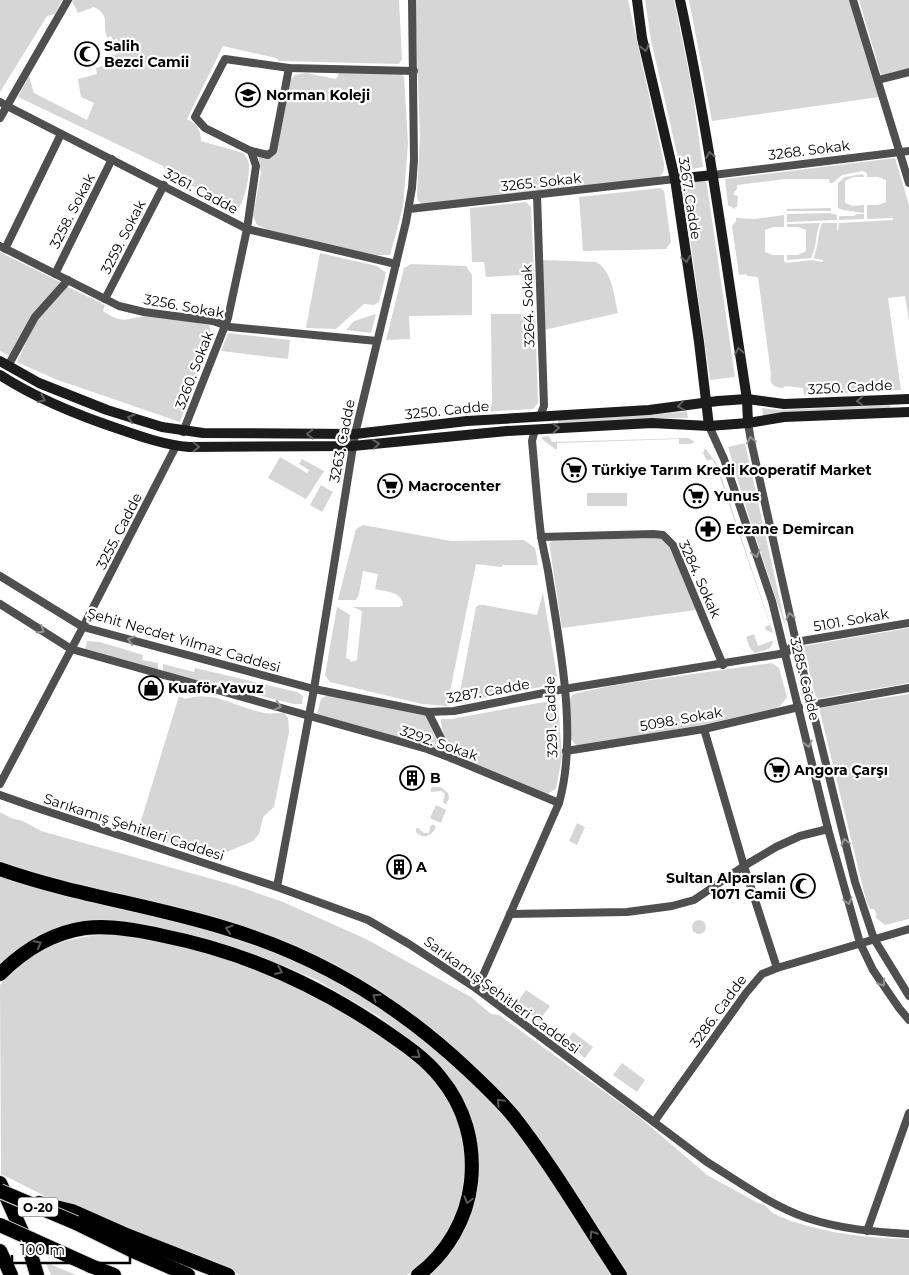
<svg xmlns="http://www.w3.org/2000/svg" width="909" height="1275" font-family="Montserrat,sans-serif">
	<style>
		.green { fill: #d6d6d6 }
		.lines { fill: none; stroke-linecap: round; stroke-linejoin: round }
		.highway-casing { stroke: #dbdbdb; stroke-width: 16 }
		.street { stroke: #4f4f4f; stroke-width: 8 }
		.secondary { stroke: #1c1c1c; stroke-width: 10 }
		.highway { stroke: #000; stroke-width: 14 }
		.highway-bridge-casing { stroke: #dbdbdb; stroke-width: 16; stroke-linecap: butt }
		.highway-bridge { stroke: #000; stroke-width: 14 }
		.oneway { stroke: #606060 }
		.oneway2 { stroke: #959595 }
		.oneway3 { stroke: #595959 }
		.labels { text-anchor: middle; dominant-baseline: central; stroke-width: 4.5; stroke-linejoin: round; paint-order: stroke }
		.shield { fill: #fff; stroke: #4c4c4c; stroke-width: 1 }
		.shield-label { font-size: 12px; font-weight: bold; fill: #000 }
		.poi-label { font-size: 14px; font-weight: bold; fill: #000; stroke: #fff; text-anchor: start }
		.street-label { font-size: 14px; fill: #000; stroke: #fff }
	</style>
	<rect width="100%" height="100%" fill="#fff"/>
	<g class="green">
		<path d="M0,0H62L55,14L47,16L0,92Z"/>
		<path d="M73,0H399L402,59L399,64L279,61L276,58L223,46L187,119C197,123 201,131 201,141L243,153C246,156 248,160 249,164C250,175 245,198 239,208L167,174L163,166L18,97L29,76L34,93L87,120L94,103L81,97L78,79L97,74L96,68L110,64V61L114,60L112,56L117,54L116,49L120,48L117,39L113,40L111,36L107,38C102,23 111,16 94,7L78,13L72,1Z"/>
		<path d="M415,0H628L663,159C665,168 665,174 656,178L422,204L418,201L417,196L420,135Z"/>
		<path d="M645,0H674L692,88L703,167L681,171L651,40Z"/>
		<path d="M689,0H849L879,97L712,121Z"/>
		<path d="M859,0H909V68L881,75Z"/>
		<path d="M306,73L336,79L339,73L401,74L404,77L408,143L403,207L390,255H376L277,234L257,225L253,216L261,173L258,155L267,158L289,81L295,75Z"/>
		<path d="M895,158L909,205V321L905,296L888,298L901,390L804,395L803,388L786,386L782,388C773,387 769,383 771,374L758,277L747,276V274L739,275L732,226L736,221V218L754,219L784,215V227H773L765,230V252L773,255H784V261L786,263L812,260L823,262V260L813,258C819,247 817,235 822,223H837V230H838L839,223L893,220V218L867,219V205H878L886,202V180L878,177H867V173L863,171L842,175L833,183H830L829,179H785L737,185V189L734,192V195L738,196L737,207H735V209L728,205L725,179Z"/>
		<path d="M863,174L864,177H853L845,181V203L853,206L864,205V213L843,210L838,208V183L845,177Z"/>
		<path d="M706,179L735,377L710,380L682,182Z"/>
		<path d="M660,188L664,191L671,242L666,249L583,251L579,197Z"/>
		<path d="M526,202L531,207L534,274L486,277L484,262H472L470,208Z"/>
		<path d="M831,208V211H787V209Z"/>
		<path d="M830,213L837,215V220L787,222V214Z"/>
		<path d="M857,214H864V219L839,220V216H854Z"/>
		<path d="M820,223C815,235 817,247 811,258L787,260V255H798L806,251V230L798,227H787V224Z"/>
		<path d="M0,252L62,283L10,356L0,351Z"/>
		<path d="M320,253L377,266L386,273L379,302L374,305L364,304L336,329L306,328Z"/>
		<path d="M542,260L596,262C612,270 614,296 618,313L544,330Z"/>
		<path d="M411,264L466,266L472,275V315L409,316L410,339L386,340L404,268Z"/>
		<path d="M64,287H68L105,305L103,311C126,327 128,316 151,316C170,317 190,322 209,325L211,332L180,422L55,379L17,362L37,319Z"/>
		<path d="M376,314L371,333L346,330L354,321Z"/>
		<path d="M491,314H535L538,403L533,409L481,412V406L492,405Z"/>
		<path d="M228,333L290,340L288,359L221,351Z"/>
		<path d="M890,405V408L763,415L762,408L781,410Z"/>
		<path d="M687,411L688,418H653L558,424V420L653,415Z"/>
		<path d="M549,436L552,442L688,438L695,442L690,444H679V439L557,443V449H555L542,439V437Z"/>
		<path d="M745,443L787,632L748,514L728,447Z"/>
		<path d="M705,448L717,464L773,633L766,630L765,627L770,625L716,466L712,459L707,461L703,453Z"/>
		<path d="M280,457L307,473L309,470L299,464L302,459L324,471L306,499L268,478Z"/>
		<path d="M321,485L333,492L322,512L310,505Z"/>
		<rect x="587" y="493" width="40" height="13"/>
		<path d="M363,525L451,541L524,540L535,548L538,565H502V567L476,564L447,706L422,704L330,682L325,675L337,607L350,615L346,658L349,659L351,662L357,660L362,611L353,607H399L403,605C402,591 386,592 375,589L378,574L363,571L359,594L356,600H338L356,529Z"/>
		<path d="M654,538L662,539L668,544L696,610L562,628L549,543L552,541Z"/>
		<path d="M543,593L557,676L551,685L458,703L476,607L479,605H484L537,615Z"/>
		<path d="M909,628V683L816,699L803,646Z"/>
		<path d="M754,634L758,646L771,641H773L771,647L766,650L755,653L750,648L746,637Z"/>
		<path d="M87,641L100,642L143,655L142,660L158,663V670L85,651Z"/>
		<path d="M772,663L779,668L787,697L780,706L773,709L701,725L586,746L576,745L570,738V699L573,694L615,685Z"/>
		<path d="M163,664L194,672L195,668L297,692L303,696L302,704H294L163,672Z"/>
		<path d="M909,694V919L885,925L875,917L877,915L874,909H870L866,900L819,708Z"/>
		<path d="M328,695L426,716L441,750L317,714L321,699Z"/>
		<path d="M179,696L185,699C213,689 237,708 264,713C271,714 278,713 284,713L288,718L289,732L274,807L263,817L259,834L253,841L222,854L182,843L163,842L137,834Z"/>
		<path d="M555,700L558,705L562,756L556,789L547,794L460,760C452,750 440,732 441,719H451Z"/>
		<path d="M433,787H441L448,793L449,798L446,805L443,802L445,794L441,791L431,792V788Z"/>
		<path d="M436,805L446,810L441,823L430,818Z"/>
		<path d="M0,812L11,818L23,821L41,831L237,886L283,902L366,939L471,997L491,1014L499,1015L638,1116L707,1175L758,1203C768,1205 766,1208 773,1213C778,1216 786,1219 791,1221C832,1234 867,1238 909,1239V1275H628C595,1224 566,1171 528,1124C463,1045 377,977 281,940C243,925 203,917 163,907C109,893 54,879 0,863Z"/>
		<path d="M577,823L585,827L577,845L569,841Z"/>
		<path d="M433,824L436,827C432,836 423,840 416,832V828H418L424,833H429L430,827Z"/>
		<path d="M0,875C70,901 143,911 214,932C241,941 269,949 294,960C366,993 428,1037 483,1095C494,1107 506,1118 516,1131C533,1154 549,1177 564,1200C580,1225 594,1251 611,1275H428L479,1170L478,1148L473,1128L460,1095L450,1079L418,1046L380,1017L317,980L287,967L255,956L175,932L42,935L17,949L0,963Z"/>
		<circle cx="699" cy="927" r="7"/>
		<path d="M109,934C128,936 144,940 162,943C247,961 330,995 398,1050C412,1060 427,1071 438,1085C460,1112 468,1147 464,1181C459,1220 439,1253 407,1275H240L65,1206L1,1174L0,985C30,948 63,938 109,934Z"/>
		<path d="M526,990L550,1006L539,1021L516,1004Z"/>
		<path d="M573,1032L593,1047L585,1058L565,1043Z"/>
		<path d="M622,1063L645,1080L637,1092L613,1075Z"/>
		<path d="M45,1262L76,1275H51Z"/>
	</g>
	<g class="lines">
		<g class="highway-casing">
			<g id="highway">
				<path d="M0,869C74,895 151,905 225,928C317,955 398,1004 468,1070C484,1085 500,1100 514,1117C553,1167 585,1222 620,1275"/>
				<path d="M0,974C24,950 51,933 85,928C111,925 138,930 164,936C244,952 314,983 382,1029C402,1043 424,1057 440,1077C465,1107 475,1144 471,1182C467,1219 447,1253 418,1275"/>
				<path d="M0,1183L28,1245L37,1275"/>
				<path d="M39,1203L72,1211L124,1234L228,1275"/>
				<path d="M76,1223L133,1251L188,1275"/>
				<path d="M0,1251L11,1275"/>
				<path d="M91,1266L114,1275"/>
			</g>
		</g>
		<g class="street">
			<path d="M853,0L909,183"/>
			<path d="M878,80L909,72"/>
			<path d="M0,102L7,106L247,229L396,264"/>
			<path d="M0,118L68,0"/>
			<path d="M251,151L268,155L273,151L289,68"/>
			<path d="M713,175L909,151"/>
			<path d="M537,195L544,406L540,416"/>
			<path d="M409,209L675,179"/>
			<path d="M0,246L119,306L144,312L213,321L230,327L377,341"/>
			<path d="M5,249L61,134"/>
			<path d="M55,274L112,159"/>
			<path d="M105,299L164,185"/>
			<path d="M8,366L35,317L68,280"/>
			<path d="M748,423L751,441L796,642L855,882L874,939L909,996"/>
			<path d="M709,426L724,459L772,601L828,829L860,943L873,970L899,1008L909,1020"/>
			<path d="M183,432L228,318L247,229L256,166L251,151L205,128L195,117L225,59L289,68L414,71"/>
			<path d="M541,537L653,534L663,535L673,545L723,665"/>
			<path d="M0,576L83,627L314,689L428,712L454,711L564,689L786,653L796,642L909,623"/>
			<path d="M0,604L71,649L427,749L451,758L559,803"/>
			<path d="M812,705L909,688"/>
			<path d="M428,712L451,758"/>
			<path d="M704,729L744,866L777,968"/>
			<path d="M566,751L704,729L799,707"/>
			<path d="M0,784L83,627L176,446"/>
			<path d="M0,795L34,807L277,887L368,920L409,944L477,989L707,1162C739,1182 772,1206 807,1218C840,1229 875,1232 909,1234"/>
			<path d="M277,887L314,689L355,434L406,222L412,188L414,160L412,0"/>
			<path d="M510,914L627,912L672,906L694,900L744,866L776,847L800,836L828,829"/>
			<path d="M477,989L559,803C578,736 560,646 549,577C547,563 543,549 541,535C537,504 535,472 532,441L535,429"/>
			<path d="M654,1122L746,993L762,974L777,968L909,929"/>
			<path d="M867,1231L909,1113"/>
		</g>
		<g class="secondary">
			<path d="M637,0L642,38L675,179L699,342L709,426"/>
			<path d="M680,0C709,132 726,266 747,399L748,423"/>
			<path d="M675,179L713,175"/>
			<path d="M0,361L39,383L107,410L162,427L203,433L355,434L467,421L649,410L718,401L747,399L784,404L909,399"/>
			<path d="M0,375C37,399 77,415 119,429C142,437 165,445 189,447L353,446L507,431L652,423L709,426L748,423L784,417L909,412"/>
		</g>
		<use href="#highway" class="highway"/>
		<g class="highway-bridge-casing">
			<g id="highway-bridge">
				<path d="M0,1191L76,1223"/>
				<path d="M0,1225L91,1266"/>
			</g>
		</g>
		<use href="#highway-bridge" class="highway-bridge"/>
	</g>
	<defs><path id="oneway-chevron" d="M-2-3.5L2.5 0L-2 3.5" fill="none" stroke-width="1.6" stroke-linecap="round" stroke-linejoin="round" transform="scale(1.25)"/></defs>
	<g class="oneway">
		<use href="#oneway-chevron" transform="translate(645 48) rotate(76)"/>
		<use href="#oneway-chevron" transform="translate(710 155) rotate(-100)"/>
		<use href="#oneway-chevron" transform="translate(686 259) rotate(81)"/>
		<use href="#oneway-chevron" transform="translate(739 351) rotate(-99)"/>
		<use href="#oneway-chevron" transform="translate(42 399) rotate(24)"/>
		<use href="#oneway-chevron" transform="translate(860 401) rotate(177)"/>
		<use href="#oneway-chevron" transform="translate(681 406) rotate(172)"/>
		<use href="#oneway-chevron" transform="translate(131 418) rotate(-163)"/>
		<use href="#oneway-chevron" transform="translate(556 428) rotate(-3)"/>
		<use href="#oneway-chevron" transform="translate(310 434) rotate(-180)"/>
		<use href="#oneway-chevron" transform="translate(376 444) rotate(-6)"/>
		<use href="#oneway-chevron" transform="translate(196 447) rotate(1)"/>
	</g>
	<g class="oneway2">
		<use href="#oneway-chevron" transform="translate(751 440) rotate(-101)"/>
		<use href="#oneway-chevron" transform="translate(756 554) rotate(72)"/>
		<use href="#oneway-chevron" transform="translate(790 616) rotate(-103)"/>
		<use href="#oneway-chevron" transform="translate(41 630) rotate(32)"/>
		<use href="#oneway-chevron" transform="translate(131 640) rotate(-165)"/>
		<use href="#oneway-chevron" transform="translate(278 706) rotate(15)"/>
		<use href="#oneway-chevron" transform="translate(808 744) rotate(76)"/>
		<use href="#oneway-chevron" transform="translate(845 842) rotate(-104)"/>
		<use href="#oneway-chevron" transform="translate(848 901) rotate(75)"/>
		<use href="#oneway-chevron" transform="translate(882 983) rotate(57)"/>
	</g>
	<g class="oneway3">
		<use href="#oneway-chevron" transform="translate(229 929) rotate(-162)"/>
		<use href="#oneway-chevron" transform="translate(38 944) rotate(-28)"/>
		<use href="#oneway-chevron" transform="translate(279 971) rotate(23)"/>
		<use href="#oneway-chevron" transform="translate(376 997) rotate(-146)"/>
		<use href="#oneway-chevron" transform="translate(417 1055) rotate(39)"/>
		<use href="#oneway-chevron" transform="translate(500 1102) rotate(-133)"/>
		<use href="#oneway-chevron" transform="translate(468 1200) rotate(106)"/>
		<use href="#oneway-chevron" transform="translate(593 1234) rotate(-123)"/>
	</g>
	<defs>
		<g id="mosque-ring" transform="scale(1.25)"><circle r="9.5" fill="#fff" stroke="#000" stroke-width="1.5"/><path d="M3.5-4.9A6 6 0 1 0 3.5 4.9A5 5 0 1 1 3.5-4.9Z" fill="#000"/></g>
		<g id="school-ring" transform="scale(1.25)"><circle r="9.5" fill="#fff" stroke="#000" stroke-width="1.5"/><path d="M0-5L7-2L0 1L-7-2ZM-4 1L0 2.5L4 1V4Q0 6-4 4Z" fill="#000"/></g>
		<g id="supermarket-ring" transform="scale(1.25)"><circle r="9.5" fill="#fff" stroke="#000" stroke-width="1.5"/><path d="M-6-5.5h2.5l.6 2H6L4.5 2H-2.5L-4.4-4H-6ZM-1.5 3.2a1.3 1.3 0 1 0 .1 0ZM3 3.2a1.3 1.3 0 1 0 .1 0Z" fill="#000"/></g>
		<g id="pharmacy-ring" transform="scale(1.25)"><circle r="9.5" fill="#fff" stroke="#000" stroke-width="1.5"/><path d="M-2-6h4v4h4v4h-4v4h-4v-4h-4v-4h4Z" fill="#000"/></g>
		<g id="shop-ring" transform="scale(1.25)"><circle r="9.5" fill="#fff" stroke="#000" stroke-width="1.5"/><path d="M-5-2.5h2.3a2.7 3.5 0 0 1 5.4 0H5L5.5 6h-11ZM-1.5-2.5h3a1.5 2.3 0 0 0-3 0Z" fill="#000"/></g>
		<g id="building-ring" transform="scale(1.25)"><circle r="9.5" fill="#fff" stroke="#000" stroke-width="1.5"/><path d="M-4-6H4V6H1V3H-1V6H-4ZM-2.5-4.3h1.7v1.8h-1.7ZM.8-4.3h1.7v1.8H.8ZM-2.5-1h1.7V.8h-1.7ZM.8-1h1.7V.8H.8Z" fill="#000"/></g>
	</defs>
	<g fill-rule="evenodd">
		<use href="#mosque-ring" x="87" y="54"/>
		<use href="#school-ring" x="248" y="95"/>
		<use href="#supermarket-ring" x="574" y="470"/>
		<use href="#supermarket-ring" x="390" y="486"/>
		<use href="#supermarket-ring" x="696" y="496"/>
		<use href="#pharmacy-ring" x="708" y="529"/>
		<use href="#shop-ring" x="151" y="688"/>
		<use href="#supermarket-ring" x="777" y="770"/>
		<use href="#building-ring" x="412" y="778"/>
		<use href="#building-ring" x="399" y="867"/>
		<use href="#mosque-ring" x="803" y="886"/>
	</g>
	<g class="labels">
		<rect class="shield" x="18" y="1197.5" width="40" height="19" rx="4"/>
		<g class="shield-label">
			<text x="38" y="1207">O-20</text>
		</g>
		<g class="poi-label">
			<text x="104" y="46">Salih<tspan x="104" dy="16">Bezci Camii</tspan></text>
			<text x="266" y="95">Norman Koleji</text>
			<text x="592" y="470">Türkiye Tarım Kredi Kooperatif Market</text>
			<text x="408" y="486">Macrocenter</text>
			<text x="714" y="496">Yunus</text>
			<text x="726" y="529">Eczane Demircan</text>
			<text x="168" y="688">Kuaför Yavuz</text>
			<text x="794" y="770">Angora Çarşı</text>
			<text x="430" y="778">B</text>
			<text x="416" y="867">A</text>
			<text x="786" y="878" text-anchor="end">Sultan Alparslan<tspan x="786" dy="16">1071 Camii</tspan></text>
		</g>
		<g class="street-label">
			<text transform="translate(809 150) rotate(-7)">3268. Sokak</text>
			<text transform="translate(541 182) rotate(-6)">3265. Sokak</text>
			<text transform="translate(201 191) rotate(28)">3261. Cadde</text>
			<text transform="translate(690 198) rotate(81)">3267. Cadde</text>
			<text transform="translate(72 211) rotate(-63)">3258. Sokak</text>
			<text transform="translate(123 237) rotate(-63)">3259. Sokak</text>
			<text transform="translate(184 306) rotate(10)">3256. Sokak</text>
			<text transform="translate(528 306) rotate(-92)">3264. Sokak</text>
			<text transform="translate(194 370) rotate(-69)">3260. Sokak</text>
			<text transform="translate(850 387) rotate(-3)">3250. Cadde</text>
			<text transform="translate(447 410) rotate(-6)">3250. Cadde</text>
			<text transform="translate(342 441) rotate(-79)">3263. Cadde</text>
			<text transform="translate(119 531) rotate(-63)">3255. Cadde</text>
			<text transform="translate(700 579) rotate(66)">3284. Sokak</text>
			<text transform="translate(851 620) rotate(-10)">5101. Sokak</text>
			<text transform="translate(184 640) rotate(16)">Şehit Necdet Yılmaz Caddesi</text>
			<text transform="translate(805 679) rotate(76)">3285. Cadde</text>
			<text transform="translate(488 691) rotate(-10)">3287. Cadde</text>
			<text transform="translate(551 717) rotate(-92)">3291. Cadde</text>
			<text transform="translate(681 719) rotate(-10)">5098. Sokak</text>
			<text transform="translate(439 743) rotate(19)">3292. Sokak</text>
			<text transform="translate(134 827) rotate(18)">Sarıkamış Şehitleri Caddesi</text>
			<text transform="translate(502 995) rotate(36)">Sarıkamış Şehitleri Caddesi</text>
			<text transform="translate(718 1011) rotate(-54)">3286. Cadde</text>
		</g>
	</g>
	<path d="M12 1255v8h118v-8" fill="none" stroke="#000000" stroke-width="2.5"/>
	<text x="20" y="1255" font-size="15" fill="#000000" stroke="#ffffff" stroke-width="4" paint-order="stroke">100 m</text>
</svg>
